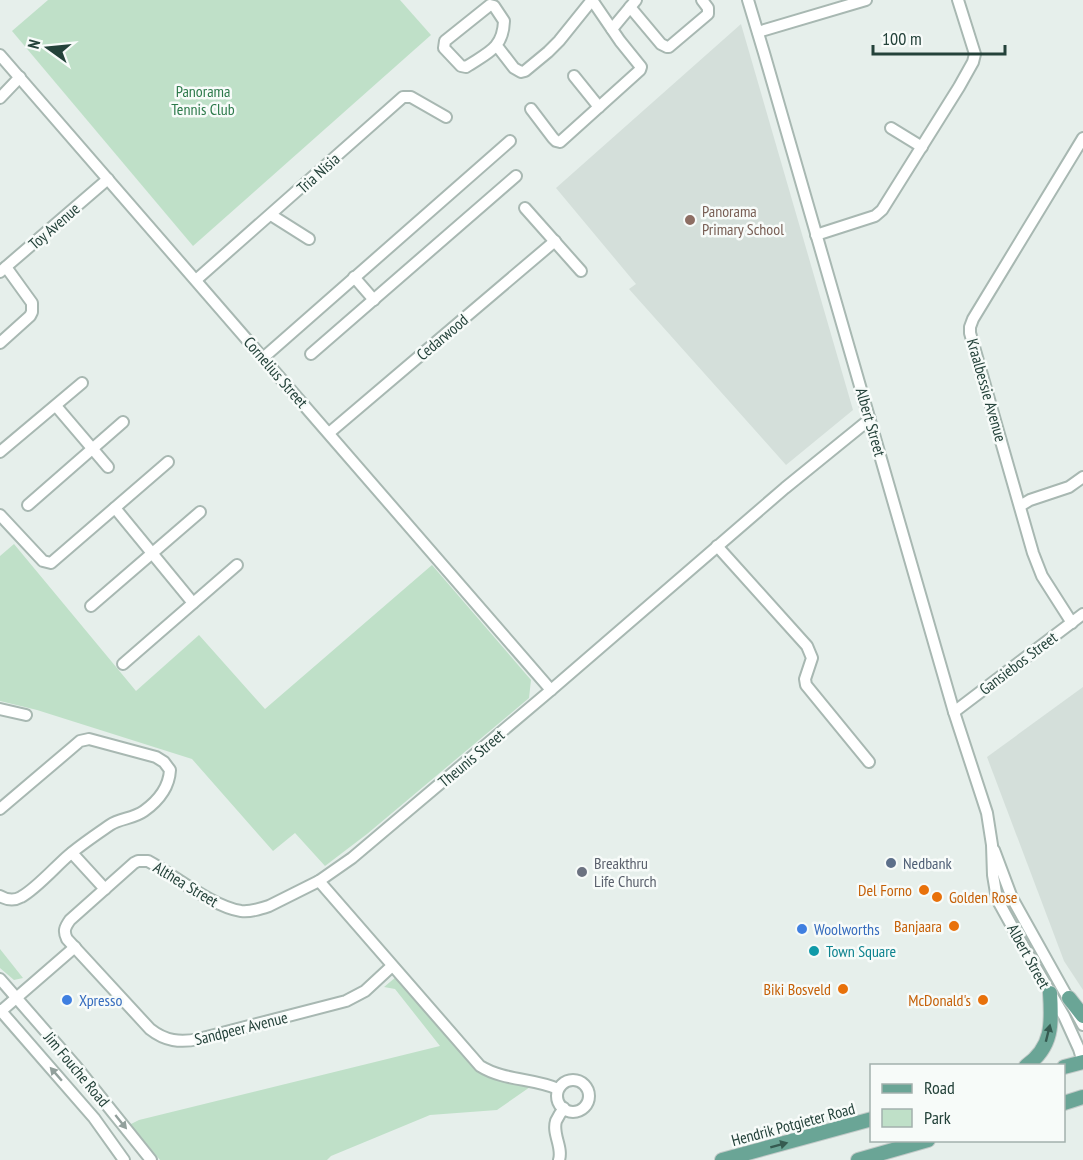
<svg xmlns="http://www.w3.org/2000/svg" width="1083" height="1160" font-family="'PT Sans Narrow',sans-serif">
	<style>
		.built { fill: #d4dfda }
		.green { fill: #bfe0c8 }
		.lines { fill: none; stroke-linecap: round; stroke-linejoin: round }
		.minor-casing { stroke: #a8b8b2; stroke-width: 14 }
		.major-casing { stroke: #c2cac8; stroke-width: 16 }
		.minor { stroke: #fff; stroke-width: 10 }
		.major { stroke: #6aa596; stroke-width: 14 }
		.oneway { fill: #365b51 }
		.oneway2 { fill: #92a09c }
		.education-dot { fill: #8d6e63; stroke: #f7fbf9; stroke-width: 2 }
		.service-dot { fill: #5c6f8a; stroke: #f7fbf9; stroke-width: 2 }
		.worship-dot { fill: #6b7280; stroke: #f7fbf9; stroke-width: 2 }
		.food-dot { fill: #e8710a; stroke: #f7fbf9; stroke-width: 2 }
		.shop-dot { fill: #3f7fe0; stroke: #f7fbf9; stroke-width: 2 }
		.culture-dot { fill: #0f9aa8; stroke: #f7fbf9; stroke-width: 2 }
		.labels { text-anchor: middle; dominant-baseline: central; stroke-width: 5; stroke-linejoin: round; paint-order: stroke }
		.park-label { font-size: 16px; fill: #2d7a4b; stroke: #f7fbf9 }
		.street-label { font-size: 16px; fill: #24423a; stroke: #f7fbf9 }
		.education-label { font-size: 16px; fill: #785e54; stroke: #f7fbf9; text-anchor: start }
		.worship-label { font-size: 16px; fill: #5b616d; stroke: #f7fbf9; text-anchor: start }
		.service-label { font-size: 16px; fill: #4e5e75; stroke: #f7fbf9; text-anchor: start }
		.food-label { font-size: 16px; fill: #c56008; stroke: #f7fbf9; text-anchor: end }
		.shop-label { font-size: 16px; fill: #366cbe; stroke: #f7fbf9; text-anchor: start }
		.culture-label { font-size: 16px; fill: #0d838f; stroke: #f7fbf9; text-anchor: start }
	</style>
	<rect width="100%" height="100%" fill="#e6efeb"/>
	<g class="built">
		<path d="M741,24L853,410L786,465L629,289L636,284L556,188Z"/>
		<path d="M1083,687V990L1064,961L987,757Z"/>
	</g>
	<g class="green">
		<path d="M48,0H400L431,35L193,246L12,31Z"/>
		<path d="M14,544L136,691L199,635L265,709L432,565L531,680L529,698L367,834L325,866L295,833L273,851L192,759L37,710L0,701V556Z"/>
		<path d="M0,949L23,978L14,980L0,968Z"/>
		<path d="M396,977L468,1061L488,1077L530,1087L497,1110L430,1115L331,1156L327,1160H160L136,1131L129,1125L139,1120L440,1046L395,989L384,987Z"/>
	</g>
	<g class="lines">
		<g class="minor-casing">
			<g id="minor">
				<path d="M748,0L764,53L954,712L987,813L992,845L993,875L997,899L1018,937L1064,1016L1079,1049L1083,1062"/>
				<path d="M490,5L494,6L504,21C503,49 487,53 466,67L461,66L444,48L445,41Z"/>
				<path d="M630,7L661,44L667,47H669L708,14V8L702,0"/>
				<path d="M612,29L636,0"/>
				<path d="M758,32L866,0"/>
				<path d="M497,46L514,68L521,72L525,71L548,52L559,41L592,0"/>
				<path d="M0,55L551,690"/>
				<path d="M574,76L599,107"/>
				<path d="M0,98L20,77"/>
				<path d="M531,109L553,138L556,141L560,142L640,70L641,67L620,41L592,0"/>
				<path d="M891,128L922,147"/>
				<path d="M525,208L581,271"/>
				<path d="M271,215L309,239"/>
				<path d="M816,235L875,216L882,210L959,87L973,62L975,54L958,0"/>
				<path d="M0,272L108,179"/>
				<path d="M354,277L374,300"/>
				<path d="M196,280L403,97H411L446,117"/>
				<path d="M0,343L30,316L32,312V303L6,267"/>
				<path d="M311,354L516,176"/>
				<path d="M263,358L510,141"/>
				<path d="M56,406L108,467"/>
				<path d="M329,433L555,241"/>
				<path d="M0,452L82,383"/>
				<path d="M28,505L123,422"/>
				<path d="M1020,506L1030,500L1069,487L1083,477"/>
				<path d="M115,508L193,603"/>
				<path d="M0,515L43,561L51,563L168,462"/>
				<path d="M717,546L807,646L812,658L805,679L806,685L869,762"/>
				<path d="M91,606L200,512"/>
				<path d="M1072,623L1042,576L1033,553L970,333V327L973,319L1083,138"/>
				<path d="M123,664L237,565"/>
				<path d="M0,709L26,715"/>
				<path d="M954,712L1083,614"/>
				<path d="M0,809L73,747L80,741L89,739L156,757L164,762L170,770C169,788 158,801 144,811C133,819 120,818 110,825C97,834 82,844 69,855C56,866 36,889 21,897C14,901 7,900 0,896"/>
				<path d="M994,850L1012,898L1083,1025"/>
				<path d="M72,853L105,889"/>
				<path d="M319,881L480,1066C504,1081 533,1078 558,1089"/>
				<path d="M392,966L365,991L346,1001L199,1039C180,1043 165,1041 150,1029L67,939C63,931 65,927 70,920L134,863L138,861H148C174,875 213,907 241,911C251,912 260,909 269,906L319,881L352,858L551,690L785,488L870,419"/>
				<path d="M0,979L74,1064L151,1160"/>
				<path d="M0,1010L94,1118L124,1160"/>
				<path d="M0,1012L75,947"/>
				<circle cx="573" cy="1096" r="16"/>
				<path d="M559,1160C563,1147 552,1134 556,1121C558,1117 561,1112 564,1108"/>
			</g>
		</g>
		<g class="major-casing">
			<g id="major">
				<path d="M1069,998L1083,1016"/>
				<path d="M1026,1066C1053,1047 1052,1023 1050,993"/>
				<path d="M1064,1067L1083,1062"/>
				<path d="M1064,1103L1083,1097"/>
				<path d="M722,1160L872,1119"/>
				<path d="M858,1160L928,1140"/>
			</g>
		</g>
		<use href="#minor" class="minor"/>
		<use href="#major" class="major"/>
	</g>
	<defs><path id="oneway-solid" d="M-6-.8H1V-3.2L6.5 0L1 3.2V.8H-6Z" transform="scale(1.5)"/></defs>
	<g class="oneway">
		<use href="#oneway-solid" transform="translate(1048 1033) rotate(-76)"/>
		<use href="#oneway-solid" transform="translate(779 1145) rotate(-15)"/>
	</g>
	<g class="oneway2">
		<use href="#oneway-solid" transform="translate(56 1074) rotate(-131)"/>
		<use href="#oneway-solid" transform="translate(121 1122) rotate(51)"/>
	</g>
	<circle class="education-dot" cx="690" cy="220" r="6"/>
	<circle class="service-dot" cx="891" cy="863" r="6"/>
	<circle class="worship-dot" cx="582" cy="872" r="6"/>
	<g class="food-dot">
		<circle cx="924" cy="890" r="6"/>
		<circle cx="937" cy="897" r="6"/>
		<circle cx="954" cy="926" r="6"/>
		<circle cx="843" cy="989" r="6"/>
		<circle cx="983" cy="1000" r="6"/>
	</g>
	<g class="shop-dot">
		<circle cx="802" cy="929" r="6"/>
		<circle cx="67" cy="1000" r="6"/>
	</g>
	<circle class="culture-dot" cx="814" cy="951" r="6"/>
	<g class="labels">
		<g class="park-label">
			<text x="203" y="91">Panorama<tspan x="203" dy="18">Tennis Club</tspan></text>
		</g>
		<g class="street-label">
			<text transform="translate(318 173) rotate(-42)">Tria Nisia</text>
			<text transform="translate(54 226) rotate(-41)">Toy Avenue</text>
			<text transform="translate(442 337) rotate(-40)">Cedarwood</text>
			<text transform="translate(276 372) rotate(49)">Cornelius Street</text>
			<text transform="translate(987 390) rotate(74)">Kraalbessie Avenue</text>
			<text transform="translate(871 422) rotate(74)">Albert Street</text>
			<text transform="translate(1018 663) rotate(-37)">Gansiebos Street</text>
			<text transform="translate(471 758) rotate(-40)">Theunis Street</text>
			<text transform="translate(186 884) rotate(31)">Althea Street</text>
			<text transform="translate(1029 956) rotate(61)">Albert Street</text>
			<text transform="translate(241 1028) rotate(-14)">Sandpeer Avenue</text>
			<text transform="translate(77 1069) rotate(50)">Jim Fouche Road</text>
			<text transform="translate(793 1124) rotate(-15)">Hendrik Potgieter Road</text>
		</g>
		<g class="education-label">
			<text x="702" y="211">Panorama<tspan x="702" dy="18">Primary School</tspan></text>
		</g>
		<g class="worship-label">
			<text x="594" y="863">Breakthru<tspan x="594" dy="18">Life Church</tspan></text>
		</g>
		<g class="service-label">
			<text x="903" y="863">Nedbank</text>
		</g>
		<g class="food-label">
			<text x="912" y="890">Del Forno</text>
			<text x="949" y="897" text-anchor="start">Golden Rose</text>
			<text x="942" y="926">Banjaara</text>
			<text x="831" y="989">Biki Bosveld</text>
			<text x="971" y="1000">McDonald's</text>
		</g>
		<g class="shop-label">
			<text x="814" y="929">Woolworths</text>
			<text x="79" y="1000">Xpresso</text>
		</g>
		<g class="culture-label">
			<text x="826" y="951">Town Square</text>
		</g>
	</g>
	<rect x="870" y="1064" width="195" height="78" fill="#f7fbf9" stroke="#a3b1ad" stroke-width="1.5"/>
	<rect x="882" y="1084" width="30" height="9" fill="#6aa596" stroke="#a3b1ad" stroke-width="1.5"/>
	<text x="924" y="1094" font-size="18" fill="#24423a">Road</text>
	<rect x="882" y="1109" width="30" height="18" fill="#bfe0c8" stroke="#a3b1ad" stroke-width="1.5"/>
	<text x="924" y="1124" font-size="18" fill="#24423a">Park</text>
	<g transform="translate(48 48) rotate(285)" stroke="#f7fbf9" stroke-width="4.5" paint-order="stroke">
	<path d="M0-4.5L10 22L0 15L-10 22Z" fill="#24423a"/>
	<text y="-9" font-size="16" font-weight="bold" text-anchor="middle" fill="#24423a">N</text>
	</g>
	<path d="M873 45v9h132v-9" fill="none" stroke="#24423a" stroke-width="3"/>
	<text x="882" y="45" font-size="18" fill="#24423a" stroke="#f7fbf9" stroke-width="4.5" paint-order="stroke">100 m</text>
</svg>
